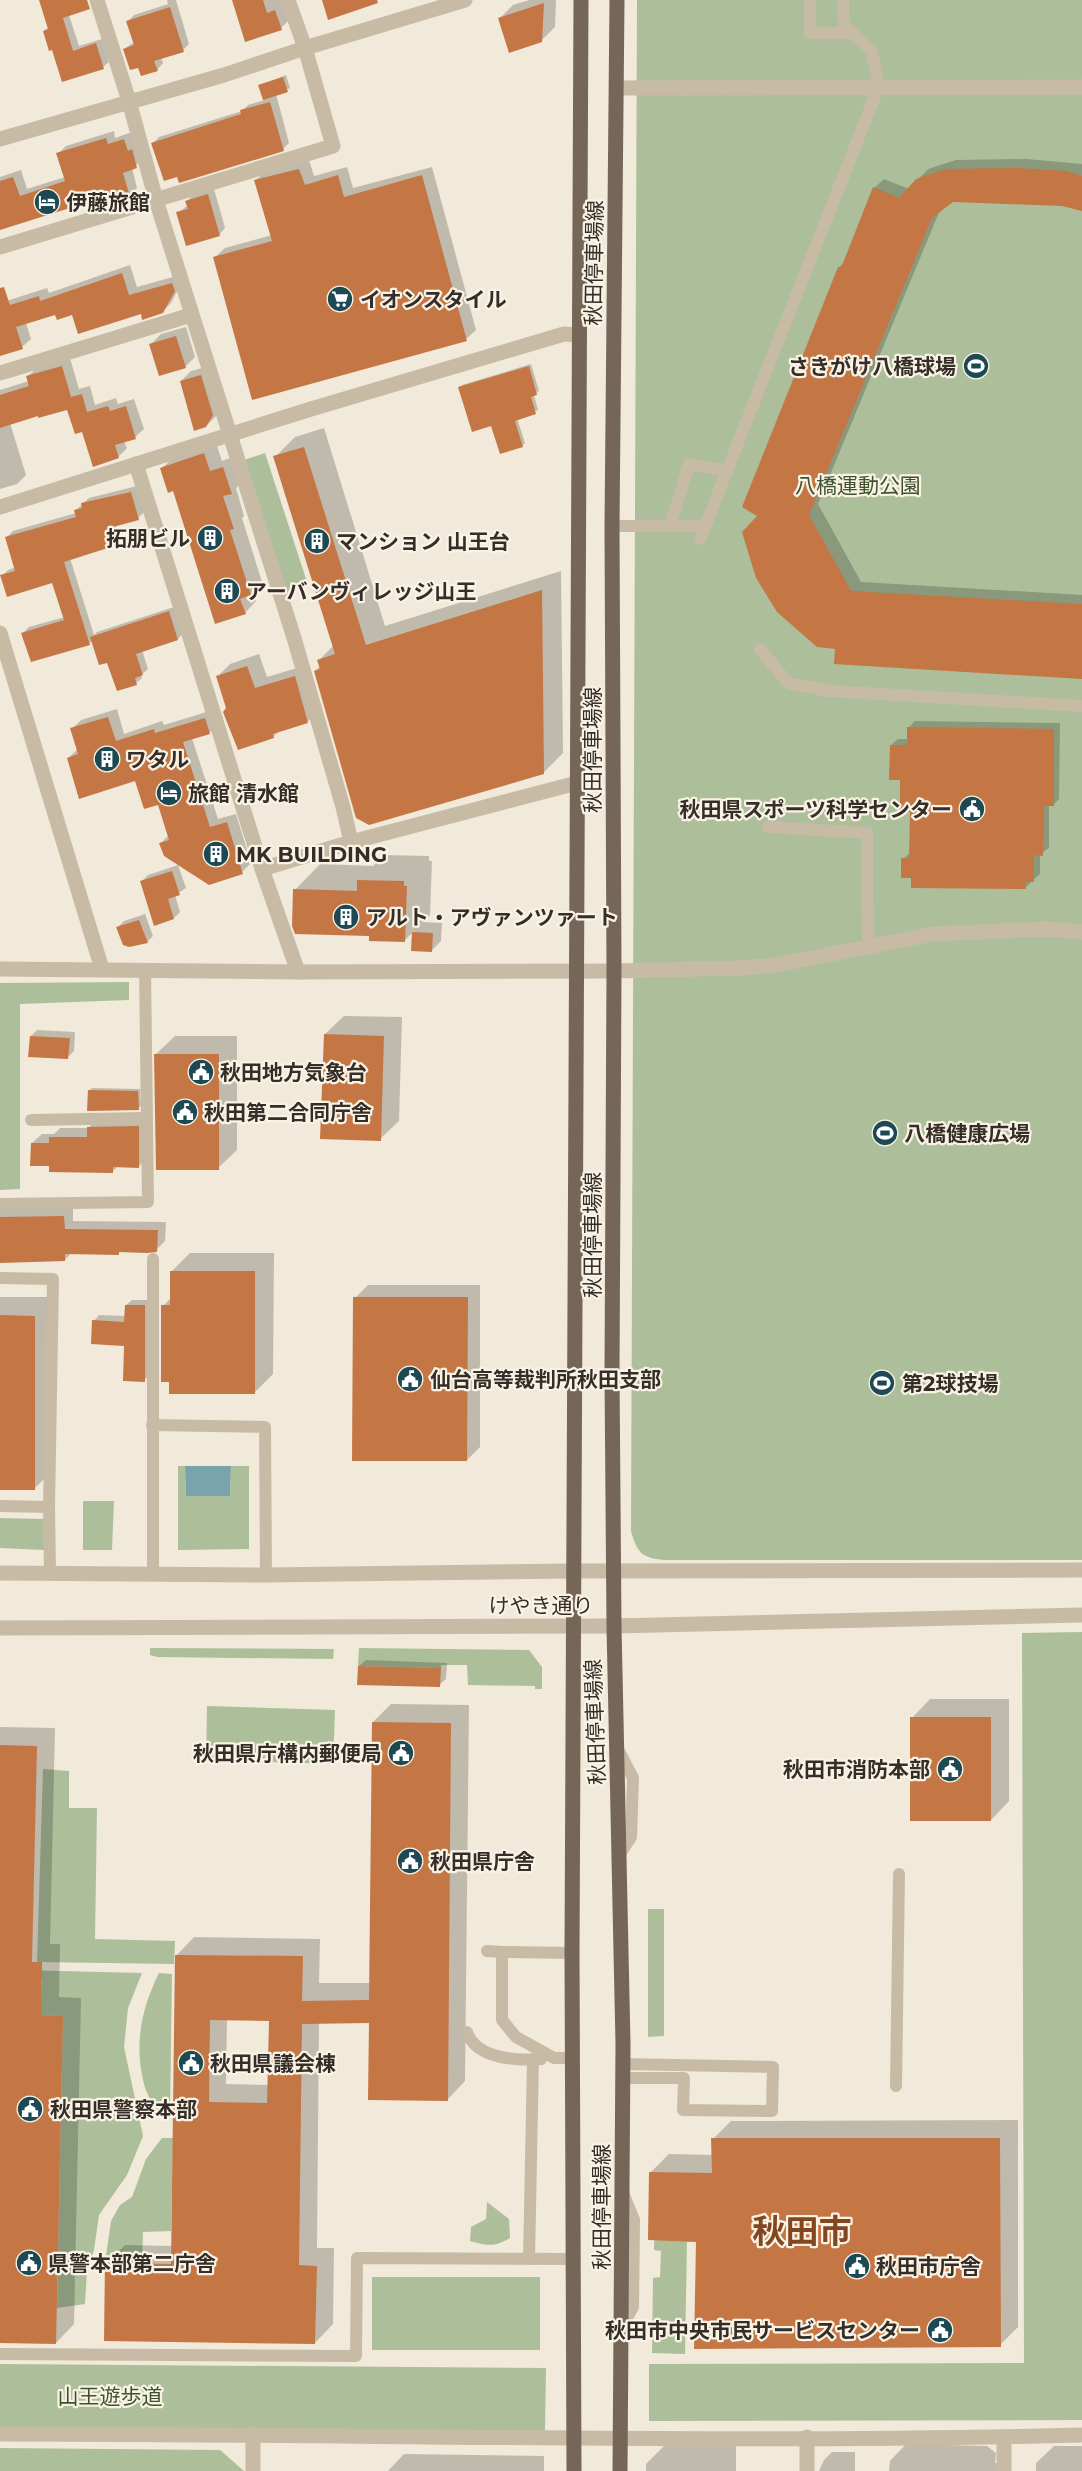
<svg xmlns="http://www.w3.org/2000/svg" width="1082" height="2471" font-family="Montserrat,'Noto Sans JP',sans-serif">
	<style>
		.green { fill: #adbf9a }
		.water { fill: #79a4ad }
		.shadow { fill: #0003; fill-rule: evenodd }
		.building { fill: #c47645; fill-rule: evenodd }
		.lines { fill: none; stroke-linecap: round; stroke-linejoin: round }
		.service { stroke: #c8bba6; stroke-width: 12 }
		.minor { stroke: #c8bba6; stroke-width: 15 }
		.tertiary { stroke: #c8bba6; stroke-width: 15 }
		.primary { stroke: #766658; stroke-width: 15 }
		.labels { text-anchor: middle; dominant-baseline: central; stroke-width: 4.5; stroke-linejoin: round; paint-order: stroke }
		.poi-label { font-size: 21px; font-weight: bold; fill: #352d27; stroke: #f9f3e6; text-anchor: start }
		.street-label { font-size: 21px; fill: #352d27; stroke: #f9f3e6 }
		.park-label { font-size: 21px; fill: #3e522b; stroke: #f9f3e6 }
		.town-label { font-size: 33px; font-weight: bold; fill: #824621; stroke: #f9f3e6 }
	</style>
	<rect width="100%" height="100%" fill="#f1e9d9"/>
	<g class="green">
		<path d="M637,0H1082V1560H664C641,1558 637,1552 631,1531Z"/>
		<path d="M265,453L308,585L287,592L244,460Z"/>
		<path d="M129,982V1000L20,1004V1189L0,1190V983Z"/>
		<path d="M178,1466H185L186,1496H230L231,1466H249V1549L178,1550Z"/>
		<path d="M83,1501H114L112,1550H83Z"/>
		<path d="M0,1518L45,1519L44,1550L0,1548Z"/>
		<path d="M1082,1632V2420L649,2421V2364L1024,2363L1022,1633Z"/>
		<path d="M150,1648L334,1649L333,1659L157,1657L150,1655Z"/>
		<path d="M359,1648L529,1650L542,1667V1689H535V1686L468,1685L467,1665H441V1668L358,1666Z"/>
		<path d="M207,1706L335,1710L333,1764L206,1760Z"/>
		<path d="M43,1769L69,1771V1808H97L95,1939L175,1941L174,1964L37,1962Z"/>
		<path d="M648,1909H664V2036L648,2037Z"/>
		<path d="M20,1970L142,1973L128,2008L124,2047L143,2136L127,2175L99,2215L94,2250L87,2270L85,2304L57,2308L63,2016L18,2014L41,1998L42,1979Z"/>
		<path d="M159,1973L172,1974L170,2114L156,2110C152,2102 146,2093 144,2084C134,2045 141,2009 159,1973Z"/>
		<path d="M162,2138H173L171,2231L143,2232L142,2263H105L111,2221L120,2205L132,2197L146,2159Z"/>
		<path d="M656,2183H688L685,2354L652,2353L653,2278L660,2277L661,2251L654,2250Z"/>
		<path d="M487,2202L509,2219L510,2238C495,2247 487,2246 470,2241L471,2227L486,2219Z"/>
		<rect x="372" y="2277" width="168" height="73"/>
		<path d="M0,2364L546,2368L545,2431L0,2427Z"/>
		<path d="M0,2448L220,2450L244,2471H0Z"/>
	</g>
	<path class="water" d="M185,1466H231L230,1496H186Z"/>
	<g class="shadow">
		<path d="M83,0L69,15L79,46L102,39L109,62L103,67L53,48L44,31Z"/>
		<path d="M167,0H176L189,44L183,50L161,57L163,63L157,70L139,66L124,49L134,42L128,21L134,15L168,4Z"/>
		<path d="M234,0H288L291,18L281,28Z"/>
		<path d="M529,0H556L555,27L541,41L500,18L513,5Z"/>
		<path d="M286,75L290,88L276,94L289,143L283,149L178,175L157,160L152,144L159,137L242,111L248,105L264,100L260,85Z"/>
		<path d="M114,131L115,138L132,132L144,159L132,168L137,188L130,196L95,206L93,199L0,228V177L21,170L27,189L65,177L58,154L66,146Z"/>
		<path d="M1026,159L1082,164V210L1062,204L953,200L940,210L818,504L861,582L1082,595V678L836,648L760,516L744,506L839,267L846,261L874,188L884,179L909,189L928,169L956,160Z"/>
		<path d="M309,160L314,176L347,167L353,188L432,167L476,330L466,339L215,257L225,248L272,235L256,180L266,171Z"/>
		<path d="M214,189L225,228L219,235L178,213L188,205L187,201L193,195Z"/>
		<path d="M130,265L137,287L180,275L182,282L171,303L162,312L56,314L26,323L31,339L22,347L0,355V303L47,288L49,293Z"/>
		<path d="M186,327L195,357L185,367L151,344L161,334Z"/>
		<path d="M70,358L79,389L90,386L95,405L116,398L118,404L134,399L144,429L135,437L124,441L127,448L118,457L83,430L68,408L39,414L10,423L26,475L17,484L0,489V390L29,381L28,376L37,368Z"/>
		<path d="M531,364L539,391L534,395L538,410L517,418L525,443L522,446L492,424L460,388L462,385Z"/>
		<path d="M210,366L222,404L216,416L206,426L181,381L191,371Z"/>
		<path d="M324,428L385,626L561,571L563,753L543,773L315,671L320,666L319,660L334,645L275,457L295,437Z"/>
		<path d="M216,443L222,461L235,456L243,481L236,488L244,516L242,518L262,582L253,591L256,601L245,613L162,468L174,457Z"/>
		<path d="M137,486L144,512L138,518L115,524L120,539L113,545L70,558L94,635L97,632L174,607L183,633L178,639L142,650L148,669L141,675L142,678L136,683L108,661L93,640L89,644L23,633L29,627L65,617L53,582L2,576L8,570L16,567L7,537L13,531L76,513V510L89,498Z"/>
		<path d="M259,654L267,677L307,665L320,709L308,721L280,730L273,737L228,708L218,676L230,664Z"/>
		<path d="M117,709L124,734L162,721L164,725L213,710L218,724L209,733L192,738L218,819L236,814L251,863L242,872L161,843L169,835L159,803L136,780L68,758L78,749L72,729L81,720Z"/>
		<path d="M915,721L1060,723L1059,799L1053,805H1049V848L1040,854V874L1025,888L913,877L903,859L911,852V810L891,745L898,739H908V728Z"/>
		<path d="M384,855L429,856V861H432L430,915L423,922L442,923L441,941L431,951L413,950L414,931L404,941L370,934L295,890L320,864L373,866Z"/>
		<path d="M178,865L186,888L175,895L180,912L174,918L142,881L148,875Z"/>
		<path d="M145,914L153,936L147,942L118,927L124,921Z"/>
		<path d="M344,1016L402,1017L399,1121L380,1139L325,1034Z"/>
		<path d="M37,1030L75,1032L74,1051L68,1057L31,1036Z"/>
		<path d="M175,1036H237V1150L218,1168L156,1054Z"/>
		<path d="M92,1088L140,1089L141,1106L138,1108L89,1091Z"/>
		<path d="M148,1117V1157L139,1166H118L112,1172L50,1165L32,1143L42,1134H54L60,1128H88L98,1118Z"/>
		<path d="M73,1208V1221L166,1222L165,1241L156,1250L147,1252H72L65,1260L0,1261V1209Z"/>
		<path d="M190,1253H274L273,1374L254,1393L163,1306L171,1298V1272Z"/>
		<path d="M368,1285H480V1447L467,1460L355,1298Z"/>
		<path d="M0,1297H53V1470L34,1489H0Z"/>
		<path d="M132,1300H150V1375L144,1380L125,1345L94,1321L99,1315L126,1316V1305Z"/>
		<path d="M366,1660L447,1663L446,1679L439,1685L359,1666Z"/>
		<path d="M930,1699H1009V1801L991,1820L912,1718Z"/>
		<path d="M391,1704L469,1705L465,2081L447,2100L370,2022H319L317,2248H334L333,2324L315,2343L107,2263L125,2245L173,2246L176,1956L194,1937L320,1939L319,1983H371L373,1722ZM227,2019L270,2020L269,2085L226,2084Z"/>
		<path d="M0,1727L55,1728L50,1944H60L59,1997L81,1998L74,2324L56,2343L0,2342Z"/>
		<path d="M1018,2120V2327L1000,2345L697,2240L651,2172L669,2154L713,2155V2139L731,2121Z"/>
		<path d="M736,2438V2471H646V2464L671,2439Z"/>
		<path d="M906,2444L987,2446L996,2453L995,2463H1000V2471H889L890,2461Z"/>
		<path d="M1054,2446H1082V2471H1036V2463Z"/>
		<path d="M832,2452H855V2471H819L824,2460Z"/>
		<path d="M404,2454L544,2456V2471H388Z"/>
	</g>
	<g class="building">
		<path d="M39,0H87L90,9L63,18L73,51L96,43L104,69L62,82L52,50L49,51L43,31L48,29Z"/>
		<path d="M232,0H263L267,13L275,10L282,30L245,42Z"/>
		<path d="M322,0H377L378,3L328,20Z"/>
		<path d="M544,3L542,42L509,53L498,18Z"/>
		<path d="M170,7L184,52L154,61L158,71L141,76L138,68L130,70L123,49L134,45L126,21Z"/>
		<path d="M283,77L288,92L263,100L258,85Z"/>
		<path d="M270,102L284,151L179,183L177,177L164,181L151,143L241,114L240,110Z"/>
		<path d="M106,138L108,144L124,139L128,151L132,149L137,168L123,173L130,197L94,208L92,201L0,230V181L13,177L20,196L65,181L56,153Z"/>
		<path d="M1016,168L1067,171L1082,176V211L1062,206L953,202L932,218L809,515L851,591L1082,604V679L834,664L835,649L817,647L777,612L756,578L742,532L757,516L742,507L838,267L841,268L873,187L899,198L916,179L945,169Z"/>
		<path d="M299,169L305,185L338,175L344,197L422,175L467,341L252,400L213,257L272,241L254,180Z"/>
		<path d="M208,194L220,236L186,246L176,212L188,209L185,201Z"/>
		<path d="M122,273L129,295L172,283L175,291L163,313L142,320L141,314L78,334L72,315L57,320L55,315L16,327L23,349L0,356V288L4,287L10,305L39,296L40,301Z"/>
		<path d="M176,336L186,368L159,376L149,344Z"/>
		<path d="M62,366L71,397L82,394L87,412L108,406L110,411L126,406L136,439L115,445L119,458L93,467L82,432L75,434L67,410L38,418V416L0,428V395L29,386L26,376Z"/>
		<path d="M529,366L537,395L531,397L536,414L515,421L523,447L500,454L491,426L472,432L458,387Z"/>
		<path d="M201,375L213,415L206,427L194,431L180,381Z"/>
		<path d="M304,447L366,645L542,590L544,774L369,825L356,818L314,671L320,669L317,660L335,654L273,456Z"/>
		<path d="M204,453L210,471L223,467L232,494L223,496L234,529L230,530L251,595L240,599L246,614L215,624L173,491L168,493L160,468Z"/>
		<path d="M131,492L139,520L109,528L114,546L64,562L90,645L31,662L21,633L64,620L52,583L7,597L0,575L15,571L5,537L76,517L74,510L82,508L81,503Z"/>
		<path d="M169,611L178,640L136,654L143,675L135,678L137,685L117,691L107,663L99,665L90,637Z"/>
		<path d="M247,666L255,688L295,676L308,723L273,734L274,738L238,750L223,712L226,708L216,676Z"/>
		<path d="M108,717L116,741L154,729L155,733L205,718L210,734L183,742L210,827L227,822L243,874L209,885L164,856L159,843L169,840L158,805L144,809L135,781L79,799L67,758L78,754L70,728Z"/>
		<path d="M907,727L1054,729V806H1044L1043,856L1034,855V882H1026V889L911,888V878H901V858H909L910,812H900V780H889L890,745H907Z"/>
		<path d="M172,871L180,895L168,899L174,919L154,926L140,881Z"/>
		<path d="M357,880L404,881V886H407L405,942L369,941V936L295,934L292,926L293,889L357,891Z"/>
		<path d="M139,920L148,943L129,947L123,945L116,927Z"/>
		<path d="M412,932L433,933L432,952L411,951Z"/>
		<path d="M324,1034L384,1036L381,1141L320,1139Z"/>
		<path d="M30,1036L70,1038L68,1059L28,1057Z"/>
		<path d="M154,1054H219V1170H156Z"/>
		<path d="M88,1090L138,1091L139,1110L87,1111Z"/>
		<path d="M139,1126V1168L113,1167V1173L49,1172V1166H30L31,1143H49V1137H87V1127Z"/>
		<path d="M64,1216L65,1229L158,1230L157,1252L147,1253L119,1252V1255L65,1254V1261L0,1263V1217Z"/>
		<path d="M170,1271H255V1394H169V1382H161V1305H170Z"/>
		<path d="M353,1297H468L467,1461H352Z"/>
		<path d="M125,1305H145V1382L123,1381L124,1346L91,1344L92,1320L124,1322Z"/>
		<path d="M0,1315L35,1316V1490H0Z"/>
		<path d="M358,1666L441,1668L440,1687L357,1685Z"/>
		<rect x="910" y="1717" width="81" height="104"/>
		<path d="M372,1722L451,1723L448,2101L368,2100L369,2023L302,2024L299,2265L317,2266L315,2344L104,2341L105,2263L171,2264L175,1955L303,1956L302,2001L369,2000ZM210,2020L269,2021L267,2103L209,2102Z"/>
		<path d="M0,1745L37,1746L32,1962H42L41,2015L63,2016L56,2344L0,2343Z"/>
		<path d="M711,2138H1000L1001,2347L694,2349L696,2242L648,2240L649,2172L712,2173Z"/>
	</g>
	<g class="lines">
		<g class="service">
			<path d="M810,0V33H853"/>
			<path d="M612,526H705"/>
			<path d="M670,526L689,464L727,471"/>
			<path d="M700,539L879,86L872,52L844,24L843,0"/>
			<path d="M760,649L788,683L829,691L1082,706"/>
			<path d="M768,827L867,833L868,947"/>
			<path d="M31,1120L147,1118"/>
			<path d="M0,1204L148,1202L145,969"/>
			<path d="M0,1278L53,1279L49,1507L0,1506"/>
			<path d="M152,1425L265,1427L266,1575"/>
			<path d="M49,1507L50,1573"/>
			<path d="M153,1574V1259"/>
			<path d="M617,1747L633,1778L631,1837L620,1854"/>
			<path d="M487,1951L502,1952"/>
			<path d="M572,1953L502,1952V2020L516,2037L554,2058H572"/>
			<path d="M467,2032C476,2059 517,2061 541,2059"/>
			<path d="M623,2064L773,2067L772,2111L683,2110L684,2078H623"/>
			<path d="M896,2086L899,1874"/>
			<path d="M529,2259L533,2059"/>
			<path d="M621,2329L633,2307L634,2220L624,2195"/>
			<path d="M0,2354L356,2356L357,2258L573,2259"/>
		</g>
		<g class="minor">
			<path d="M97,0L129,101L156,200L294,638L343,807L351,842L262,869L298,972"/>
			<path d="M617,88L1082,87"/>
			<path d="M0,247L333,146L305,48L288,0"/>
			<path d="M0,373L191,315"/>
			<path d="M136,464L262,869"/>
			<path d="M0,507L311,409L564,334L579,335"/>
			<path d="M0,633L102,969"/>
			<path d="M351,842L577,783"/>
			<path d="M807,2437V2471"/>
			<path d="M253,2471V2434"/>
		</g>
		<g class="tertiary">
			<path d="M0,139L224,75L305,48L465,0"/>
			<path d="M0,969L298,972L614,971L740,968L776,965L933,934L1047,929L1082,932"/>
			<path d="M0,1573L266,1575L574,1571L1082,1570"/>
			<path d="M0,1628L614,1626L1082,1615"/>
			<path d="M0,2434C361,2434 721,2444 1082,2435"/>
			<path d="M1004,2471V2437"/>
		</g>
		<g class="primary">
			<path d="M617,0L612,526L614,971L612,1375L614,1626L623,2044L620,2471"/>
			<path d="M574,2471L572,1953L581,0"/>
		</g>
	</g>
	<defs>
		<g id="hotel-disc" transform="scale(1.35)"><circle r="9.5" fill="#1d4955" stroke="#f9f3e6"/><path d="M-6-4.5h1.5V1H6V5H4.5V3h-9V5H-6ZM-4 0a1.8 1.8 0 1 1 3.6 0ZM.5 0V-2.5h3Q6-2.5 6 0Z" fill="#fff"/></g>
		<g id="supermarket-disc" transform="scale(1.35)"><circle r="9.5" fill="#1d4955" stroke="#f9f3e6"/><path d="M-6-5.5h2.5l.6 2H6L4.5 2H-2.5L-4.4-4H-6ZM-1.5 3.2a1.3 1.3 0 1 0 .1 0ZM3 3.2a1.3 1.3 0 1 0 .1 0Z" fill="#fff"/></g>
		<g id="stadium-disc" transform="scale(1.35)"><circle r="9.5" fill="#1d4955" stroke="#f9f3e6"/><path d="M0-5a6.5 5 0 1 0 0 10a6.5 5 0 1 0 0-10ZM-3.5-1.8h7v3.6h-7Z" fill="#fff"/></g>
		<g id="building-disc" transform="scale(1.35)"><circle r="9.5" fill="#1d4955" stroke="#f9f3e6"/><path d="M-4-6H4V6H1V3H-1V6H-4ZM-2.5-4.3h1.7v1.8h-1.7ZM.8-4.3h1.7v1.8H.8ZM-2.5-1h1.7V.8h-1.7ZM.8-1h1.7V.8H.8Z" fill="#fff"/></g>
		<g id="civic-disc" transform="scale(1.35)"><circle r="9.5" fill="#1d4955" stroke="#f9f3e6"/><path d="M-.6-6.5H3V-4.5H.6V-3L4-1V1h2V6H-6V1h2V-1L-.6-3ZM-1.2 2.5V6h2.4V2.5Z" fill="#fff"/></g>
	</defs>
	<g fill-rule="evenodd">
		<use href="#hotel-disc" x="47" y="202"/>
		<use href="#supermarket-disc" x="340" y="299"/>
		<use href="#stadium-disc" x="976" y="366"/>
		<use href="#building-disc" x="210" y="538"/>
		<use href="#building-disc" x="317" y="541"/>
		<use href="#building-disc" x="227" y="591"/>
		<use href="#building-disc" x="107" y="759"/>
		<use href="#hotel-disc" x="169" y="793"/>
		<use href="#civic-disc" x="972" y="809"/>
		<use href="#building-disc" x="216" y="854"/>
		<use href="#building-disc" x="346" y="917"/>
		<use href="#civic-disc" x="201" y="1072"/>
		<use href="#civic-disc" x="185" y="1112"/>
		<use href="#stadium-disc" x="885" y="1133"/>
		<use href="#civic-disc" x="410" y="1379"/>
		<use href="#stadium-disc" x="882" y="1383"/>
		<use href="#civic-disc" x="401" y="1753"/>
		<use href="#civic-disc" x="950" y="1769"/>
		<use href="#civic-disc" x="410" y="1861"/>
		<use href="#civic-disc" x="191" y="2063"/>
		<use href="#civic-disc" x="30" y="2109"/>
		<use href="#civic-disc" x="29" y="2263"/>
		<use href="#civic-disc" x="857" y="2266"/>
		<use href="#civic-disc" x="940" y="2330"/>
	</g>
	<g class="labels">
		<g class="poi-label">
			<text x="66" y="202">伊藤旅館</text>
			<text x="360" y="299">イオンスタイル</text>
			<text x="956" y="366" text-anchor="end">さきがけ八橋球場</text>
			<text x="190" y="538" text-anchor="end">拓朋ビル</text>
			<text x="336" y="541">マンション 山王台</text>
			<text x="246" y="591">アーバンヴィレッジ山王</text>
			<text x="126" y="759">ワタル</text>
			<text x="188" y="793">旅館 清水館</text>
			<text x="952" y="809" text-anchor="end">秋田県スポーツ科学センター</text>
			<text x="236" y="854">MK BUILDING</text>
			<text x="366" y="917">アルト・アヴァンツァート</text>
			<text x="220" y="1072">秋田地方気象台</text>
			<text x="204" y="1112">秋田第二合同庁舎</text>
			<text x="904" y="1133">八橋健康広場</text>
			<text x="430" y="1379">仙台高等裁判所秋田支部</text>
			<text x="902" y="1383">第2球技場</text>
			<text x="382" y="1753" text-anchor="end">秋田県庁構内郵便局</text>
			<text x="930" y="1769" text-anchor="end">秋田市消防本部</text>
			<text x="430" y="1861">秋田県庁舎</text>
			<text x="210" y="2063">秋田県議会棟</text>
			<text x="50" y="2109">秋田県警察本部</text>
			<text x="48" y="2263">県警本部第二庁舎</text>
			<text x="876" y="2266">秋田市庁舎</text>
			<text x="920" y="2330" text-anchor="end">秋田市中央市民サービスセンター</text>
		</g>
		<g class="street-label">
			<text transform="translate(594 263) rotate(-89)">秋田停車場線</text>
			<text transform="translate(592 750) rotate(-90)">秋田停車場線</text>
			<text transform="translate(592 1235) rotate(-90)">秋田停車場線</text>
			<text x="541" y="1605">けやき通り</text>
			<text transform="translate(595 1722) rotate(-92)">秋田停車場線</text>
			<text transform="translate(601 2207) rotate(-90)">秋田停車場線</text>
		</g>
		<g class="park-label">
			<text x="858" y="485">八橋運動公園</text>
			<text x="110" y="2396">山王遊歩道</text>
		</g>
		<g class="town-label">
			<text x="802" y="2231">秋田市</text>
		</g>
	</g>
</svg>
